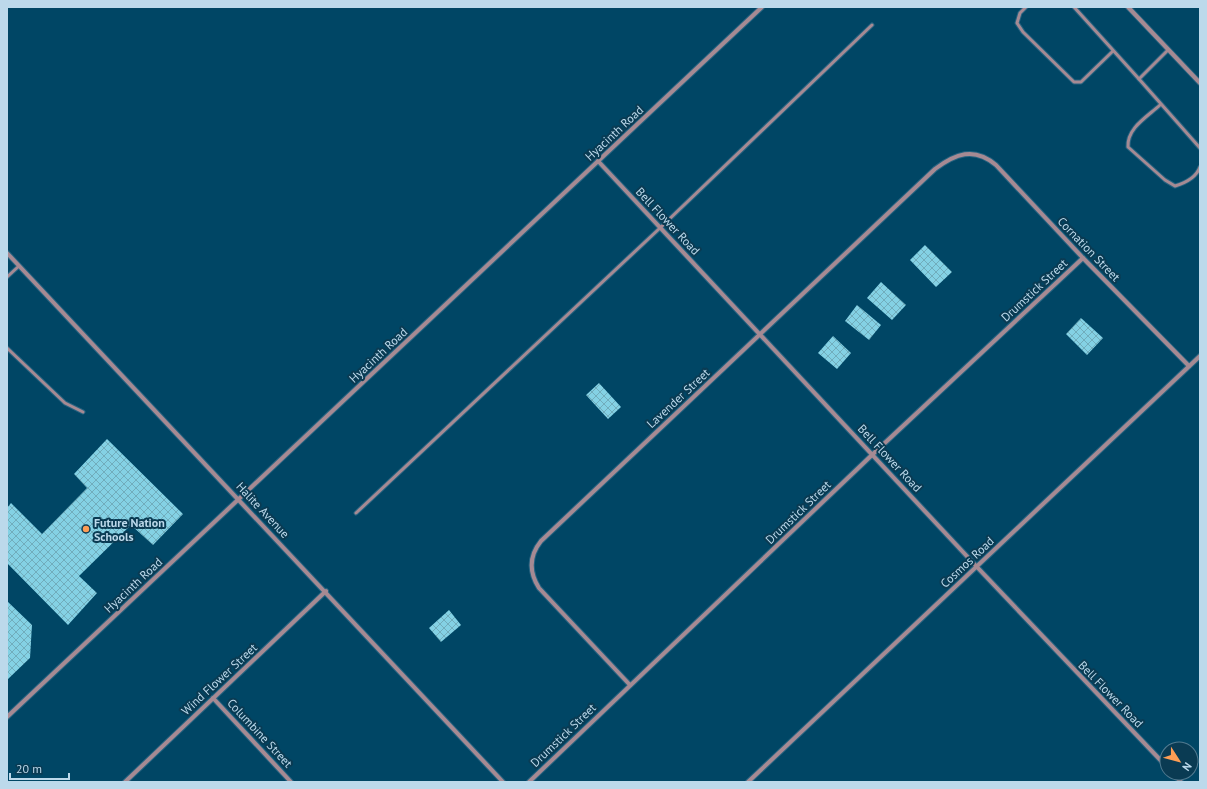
<svg xmlns="http://www.w3.org/2000/svg" width="1207" height="789" font-family="'PT Sans',sans-serif">
	<style>
		.building { fill: url(#building-cross-hatch) }
		.lines { fill: none; stroke-linecap: round; stroke-linejoin: round }
		.service-casing { stroke: #266380; stroke-width: 5 }
		.minor-casing { stroke: #266380; stroke-width: 6 }
		.service { stroke: #a68a93; stroke-width: 3 }
		.minor { stroke: #a68a93; stroke-width: 4 }
		.poi-dot { fill: #fd9d54; stroke: #0a3b53; stroke-width: 1.5 }
		.labels { text-anchor: middle; dominant-baseline: central; stroke-width: 4; stroke-linejoin: round; paint-order: stroke }
		.street-label { font-size: 12px; fill: #bcd9eb; stroke: #0a3b53 }
		.poi-label { font-size: 12px; font-weight: bold; fill: #bcd9eb; stroke: #0a3b53; text-anchor: start }
	</style>
	<defs>
		<pattern id="building-cross-hatch" width="8" height="8" patternUnits="userSpaceOnUse"><rect width="8" height="8" fill="#84d1e4"/><path d="M0 0l8 8M0 8l8-8" fill="none" stroke="#71adbc"/></pattern>
	</defs>
	<rect width="100%" height="100%" fill="#004665"/>
	<g class="building">
		<path d="M925,245L952,272L936,287L910,260Z"/>
		<path d="M881,282L906,305L892,320L867,298Z"/>
		<path d="M857,305L881,325L869,340L845,321Z"/>
		<path d="M1081,318L1103,338L1087,355L1066,334Z"/>
		<path d="M833,336L851,353L837,369L818,353Z"/>
		<path d="M599,383L621,407L608,419L586,395Z"/>
		<path d="M107,439L183,514L153,545L131,525L79,576L97,593L68,625L7,563V508L11,503L42,534L87,488L74,474Z"/>
		<path d="M7,601L32,625L30,658L7,680Z"/>
		<path d="M449,610L461,625L441,642L429,628Z"/>
	</g>
	<g class="lines">
		<g class="service-casing">
			<g id="service">
				<path d="M1026,7L1020,13L1017,23L1023,32L1074,82H1081L1113,51"/>
				<path d="M1074,7L1139,79L1168,50"/>
				<path d="M1139,79L1200,148"/>
				<path d="M1160,105C1147,117 1127,128 1128,147L1165,180L1175,186C1185,183 1196,178 1200,167"/>
				<path d="M7,277L19,266"/>
				<path d="M7,348L65,403L83,412"/>
				<path d="M356,513L660,228L872,25"/>
			</g>
		</g>
		<g class="minor-casing">
			<g id="minor">
				<path d="M1128,7L1200,83"/>
				<path d="M598,161L977,567L1167,767"/>
				<path d="M7,253L503,782"/>
				<path d="M630,685L539,588C529,572 529,556 541,541L935,169C955,154 974,146 996,165L1083,258L1189,366"/>
				<path d="M213,698L291,782"/>
				<path d="M7,717L762,7"/>
				<path d="M1173,773L1181,782"/>
				<path d="M125,782L326,591"/>
				<path d="M529,782L873,454L1083,258"/>
				<path d="M748,782L1200,356"/>
			</g>
		</g>
		<use href="#service" class="service"/>
		<use href="#minor" class="minor"/>
	</g>
	<circle class="poi-dot" cx="86" cy="529" r="4"/>
	<g class="labels">
		<g class="street-label">
			<text transform="translate(614 133) rotate(-43)">Hyacinth Road</text>
			<text transform="translate(668 221) rotate(47)">Bell Flower Road</text>
			<text transform="translate(1089 249) rotate(46)">Cornation Street</text>
			<text transform="translate(1034 290) rotate(-43)">Drumstick Street</text>
			<text transform="translate(378 355) rotate(-43)">Hyacinth Road</text>
			<text transform="translate(678 398) rotate(-43)">Lavender Street</text>
			<text transform="translate(890 458) rotate(47)">Bell Flower Road</text>
			<text transform="translate(263 510) rotate(47)">Halite Avenue</text>
			<text transform="translate(798 512) rotate(-44)">Drumstick Street</text>
			<text transform="translate(967 562) rotate(-43)">Cosmos Road</text>
			<text transform="translate(133 585) rotate(-43)">Hyacinth Road</text>
			<text transform="translate(219 679) rotate(-43)">Wind Flower Street</text>
			<text transform="translate(1111 694) rotate(46)">Bell Flower Road</text>
			<text transform="translate(260 733) rotate(47)">Columbine Street</text>
			<text transform="translate(563 735) rotate(-44)">Drumstick Street</text>
		</g>
		<g class="poi-label">
			<text x="94" y="522">Future Nation<tspan x="94" dy="14">Schools</tspan></text>
		</g>
	</g>
	<rect width="1207" height="789" fill="none" stroke="#bcd9eb" stroke-width="16"/>
	<g transform="translate(1179 761) rotate(126)"><circle r="19" fill="#0a3b53" stroke="#517a90"/>
	<path d="M0-3L7 15L0 10L-7 15Z" fill="#fd9d54"/>
	<text y="-6" font-size="11" font-weight="bold" text-anchor="middle" fill="#bcd9eb">N</text>
	</g>
	<path d="M10 773v6h59v-6" fill="none" stroke="#bcd9eb" stroke-width="2"/>
	<text x="16" y="773" font-size="12" fill="#bcd9eb" stroke="#0a3b53" stroke-width="3" paint-order="stroke">20 m</text>
</svg>
